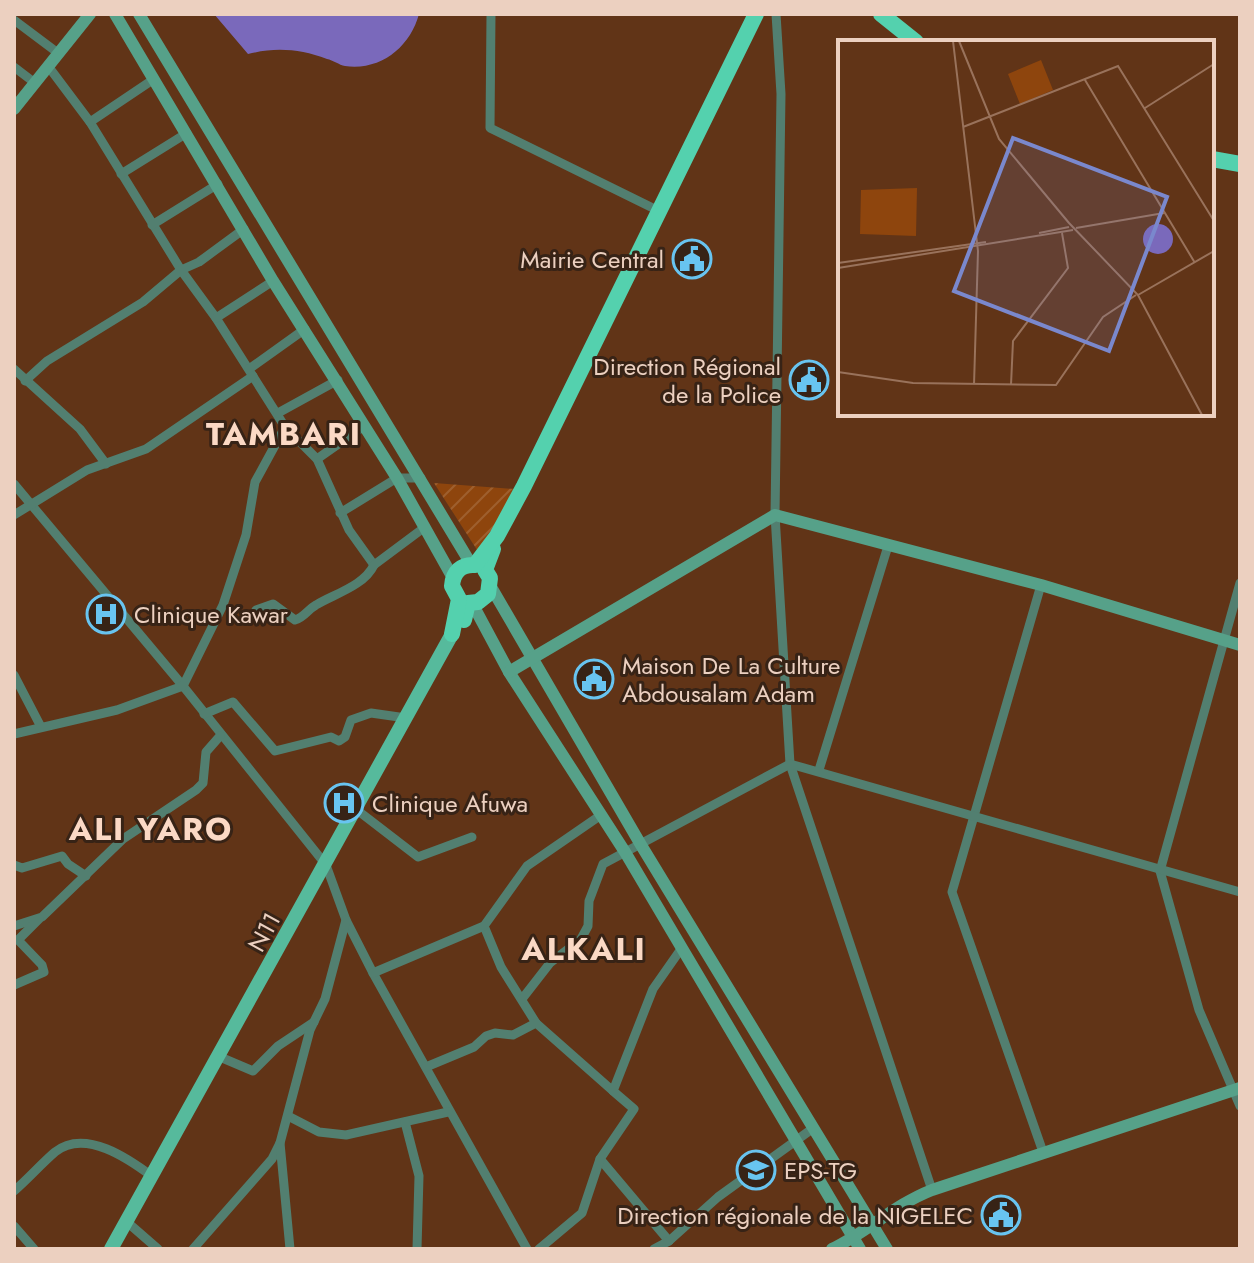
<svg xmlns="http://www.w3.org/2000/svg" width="1254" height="1263" font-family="Jost,sans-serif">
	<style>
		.garden { fill: url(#garden-furrows) }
		.water { fill: #7a69bb }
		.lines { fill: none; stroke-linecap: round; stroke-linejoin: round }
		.street { stroke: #527f70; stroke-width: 9 }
		.secondary { stroke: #56a189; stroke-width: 12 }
		.primary { stroke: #56ba9c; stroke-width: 14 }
		.highway { stroke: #54d1ae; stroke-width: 16 }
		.labels { text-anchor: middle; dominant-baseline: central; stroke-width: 6; stroke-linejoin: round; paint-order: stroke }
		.poi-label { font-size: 24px; fill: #ecd0c0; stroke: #372316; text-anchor: start }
		.street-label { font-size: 24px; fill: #ecd0c0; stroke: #372316 }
		.district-label { font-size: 32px; font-weight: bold; letter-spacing: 2px; fill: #fbd9c5; stroke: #372316 }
		.inset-road { fill: none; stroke: #99725b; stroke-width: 2 }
		.view { fill: #7a88cd; fill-opacity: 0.15; stroke: #7a88cd; stroke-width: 4 }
		.inset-edge { fill: none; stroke: #ecd0c0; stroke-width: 4 }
	</style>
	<defs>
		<pattern id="garden-furrows" width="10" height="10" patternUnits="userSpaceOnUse" patternTransform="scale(2)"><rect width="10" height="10" fill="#8e450d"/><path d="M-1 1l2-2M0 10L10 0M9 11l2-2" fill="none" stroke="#9e5f2e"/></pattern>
	</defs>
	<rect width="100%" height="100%" fill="#613417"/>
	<path class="garden" d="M434,483L515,489L479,553Z"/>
	<path class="water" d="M214,14H419C410,47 381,71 345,66C339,65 333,60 327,59C300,49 276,47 248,54Z"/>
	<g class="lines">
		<g class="street">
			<path d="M491,14L490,128L661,212"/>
			<path d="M776,14L781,94L775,515L790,764L932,1190"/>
			<path d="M14,20L58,53"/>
			<path d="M48,66L90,122L181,270L216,318L285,427L317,459L349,530L374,565"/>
			<path d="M14,67L35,83"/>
			<path d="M90,122L154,79"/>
			<path d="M121,174L187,133"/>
			<path d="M152,225L218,184"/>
			<path d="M216,318L273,281"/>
			<path d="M14,369L80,429L106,464"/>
			<path d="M249,369L305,329"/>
			<path d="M25,381L47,361L143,302L181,270L199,262L244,229"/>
			<path d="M278,413L338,380"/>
			<path d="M317,459L364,426"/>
			<path d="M14,484L183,686L326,865L346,920L373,973L527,1249"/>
			<path d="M340,513L397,478H421"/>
			<path d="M14,515L87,470L146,449L253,376"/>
			<path d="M1240,583L1160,871L1199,1010L1240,1106"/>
			<path d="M1041,585L952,892L1043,1152"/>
			<path d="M256,610L273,604L295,620C305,617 307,610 316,605C334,594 364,586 374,565L425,527"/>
			<path d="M14,675L40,725"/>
			<path d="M204,714L233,702L275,751L331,737L339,741L345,737L351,720L371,713L406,718"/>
			<path d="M14,734L117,710L183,686L223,605L246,535L255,482L285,427"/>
			<path d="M819,770L888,546"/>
			<path d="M357,810L418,857L472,837"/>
			<path d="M14,865L22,868L62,856L68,864L86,876"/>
			<path d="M14,926L42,917L123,839L196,790L203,783L206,752L220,736"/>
			<path d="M484,926L501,967L536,1023"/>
			<path d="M373,973L484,926L527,866L601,815"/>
			<path d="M14,985L44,972L42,965L18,940L39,919"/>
			<path d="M522,999L550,963L581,939L588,926L589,901L603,864L790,764L1240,892"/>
			<path d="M220,1057L253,1071L278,1046L314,1022"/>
			<path d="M426,1067L474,1047L486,1036L495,1033L513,1035L536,1023L613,1091"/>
			<path d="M288,1116L319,1132L346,1135L448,1112"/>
			<path d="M405,1122L419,1176L417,1249"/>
			<path d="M600,1159L669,1241"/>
			<path d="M14,1191C28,1179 41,1164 55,1152C85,1128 129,1159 153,1177"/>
			<path d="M127,1222L158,1249"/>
			<path d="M14,1226L34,1249"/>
			<path d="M193,1249L272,1159L280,1143"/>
			<path d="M290,1249L280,1143L310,1030L325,999L346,920"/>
			<path d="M539,1249L582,1213L600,1159L634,1109L613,1091L653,989L681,949"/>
			<path d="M654,1249L669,1241L718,1197L812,1129"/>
		</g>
		<g class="secondary">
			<path d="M115,14L273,281L397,478L453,578"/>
			<path d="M139,14L471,564"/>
			<path d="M14,109L90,14"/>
			<path d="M491,587L641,845L887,1249"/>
			<path d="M472,603L509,672L625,852L860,1249"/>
			<path d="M509,672L775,515L1041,585L1240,645"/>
			<path d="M832,1249C869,1231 894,1205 932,1190L1240,1088"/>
		</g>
		<path class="primary" d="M111,1249L452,634"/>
		<g class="highway">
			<path d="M881,14L916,42"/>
			<path d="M1212,159L1240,164"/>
			<path d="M464,620L468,603L478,602L488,594L490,578L485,570L493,549"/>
			<path d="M452,634L459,599L452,586C453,572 461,564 475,565L497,536L524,486L756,14"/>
		</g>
	</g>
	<defs>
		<g id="civic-ring" transform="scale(2)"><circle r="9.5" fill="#372316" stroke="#68c4f0" stroke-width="1.5"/><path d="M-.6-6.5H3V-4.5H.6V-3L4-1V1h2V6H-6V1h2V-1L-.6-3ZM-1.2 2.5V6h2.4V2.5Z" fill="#68c4f0"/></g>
		<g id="hospital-ring" transform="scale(2)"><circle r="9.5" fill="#372316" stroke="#68c4f0" stroke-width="1.5"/><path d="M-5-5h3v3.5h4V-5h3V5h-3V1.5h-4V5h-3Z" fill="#68c4f0"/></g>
		<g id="school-ring" transform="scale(2)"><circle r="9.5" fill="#372316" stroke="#68c4f0" stroke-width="1.5"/><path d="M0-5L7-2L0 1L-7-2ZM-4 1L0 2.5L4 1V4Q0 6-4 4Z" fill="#68c4f0"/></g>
	</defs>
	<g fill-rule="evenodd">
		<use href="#civic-ring" x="692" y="259"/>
		<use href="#civic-ring" x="809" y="380"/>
		<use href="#hospital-ring" x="106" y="614"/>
		<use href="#civic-ring" x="594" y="679"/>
		<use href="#hospital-ring" x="344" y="803"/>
		<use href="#school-ring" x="756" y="1170"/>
		<use href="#civic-ring" x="1001" y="1215"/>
	</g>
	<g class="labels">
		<g class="poi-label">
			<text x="664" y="259" text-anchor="end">Mairie Central</text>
			<text x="781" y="366" text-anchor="end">Direction Régional<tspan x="781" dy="28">de la Police</tspan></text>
			<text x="134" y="614">Clinique Kawar</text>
			<text x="622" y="665">Maison De La Culture<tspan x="622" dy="28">Abdousalam Adam</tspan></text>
			<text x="372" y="803">Clinique Afuwa</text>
			<text x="784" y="1170">EPS-TG</text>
			<text x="973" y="1215" text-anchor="end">Direction régionale de la NIGELEC</text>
		</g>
		<g class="street-label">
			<text transform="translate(264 932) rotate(-61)">N11</text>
		</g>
		<g class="district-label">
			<text x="284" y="434">TAMBARI</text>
			<text x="151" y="829">ALI YARO</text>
			<text x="584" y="949">ALKALI</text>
		</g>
	</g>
	<g transform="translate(838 40)">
		<rect width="376" height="376" fill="#613417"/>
		<path d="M203,20L215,50L182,64L170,34ZM79,148L78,196L22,194L23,150Z" fill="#8e450d"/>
		<path d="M305 199a15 15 0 1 1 30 0a15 15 0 1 1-30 0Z" fill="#7a69bb"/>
		<path class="inset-road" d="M115,1L140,211L136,345M121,1L161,99L231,183M247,40L357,223M307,68L376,24M125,87L280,26L376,181M231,183L300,255L364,375M238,188L326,173M201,193L231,187M0,223L148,202M0,228L235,190M300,255L376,211M0,332L75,343L218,345L265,277L298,255M173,345L175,301L230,228L224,193"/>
		<path class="view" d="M175,98L329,157L271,311L116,251Z"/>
		<rect width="376" height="376" class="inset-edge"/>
	</g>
	<rect width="1254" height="1263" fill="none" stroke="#ecd0c0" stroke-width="32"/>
</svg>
